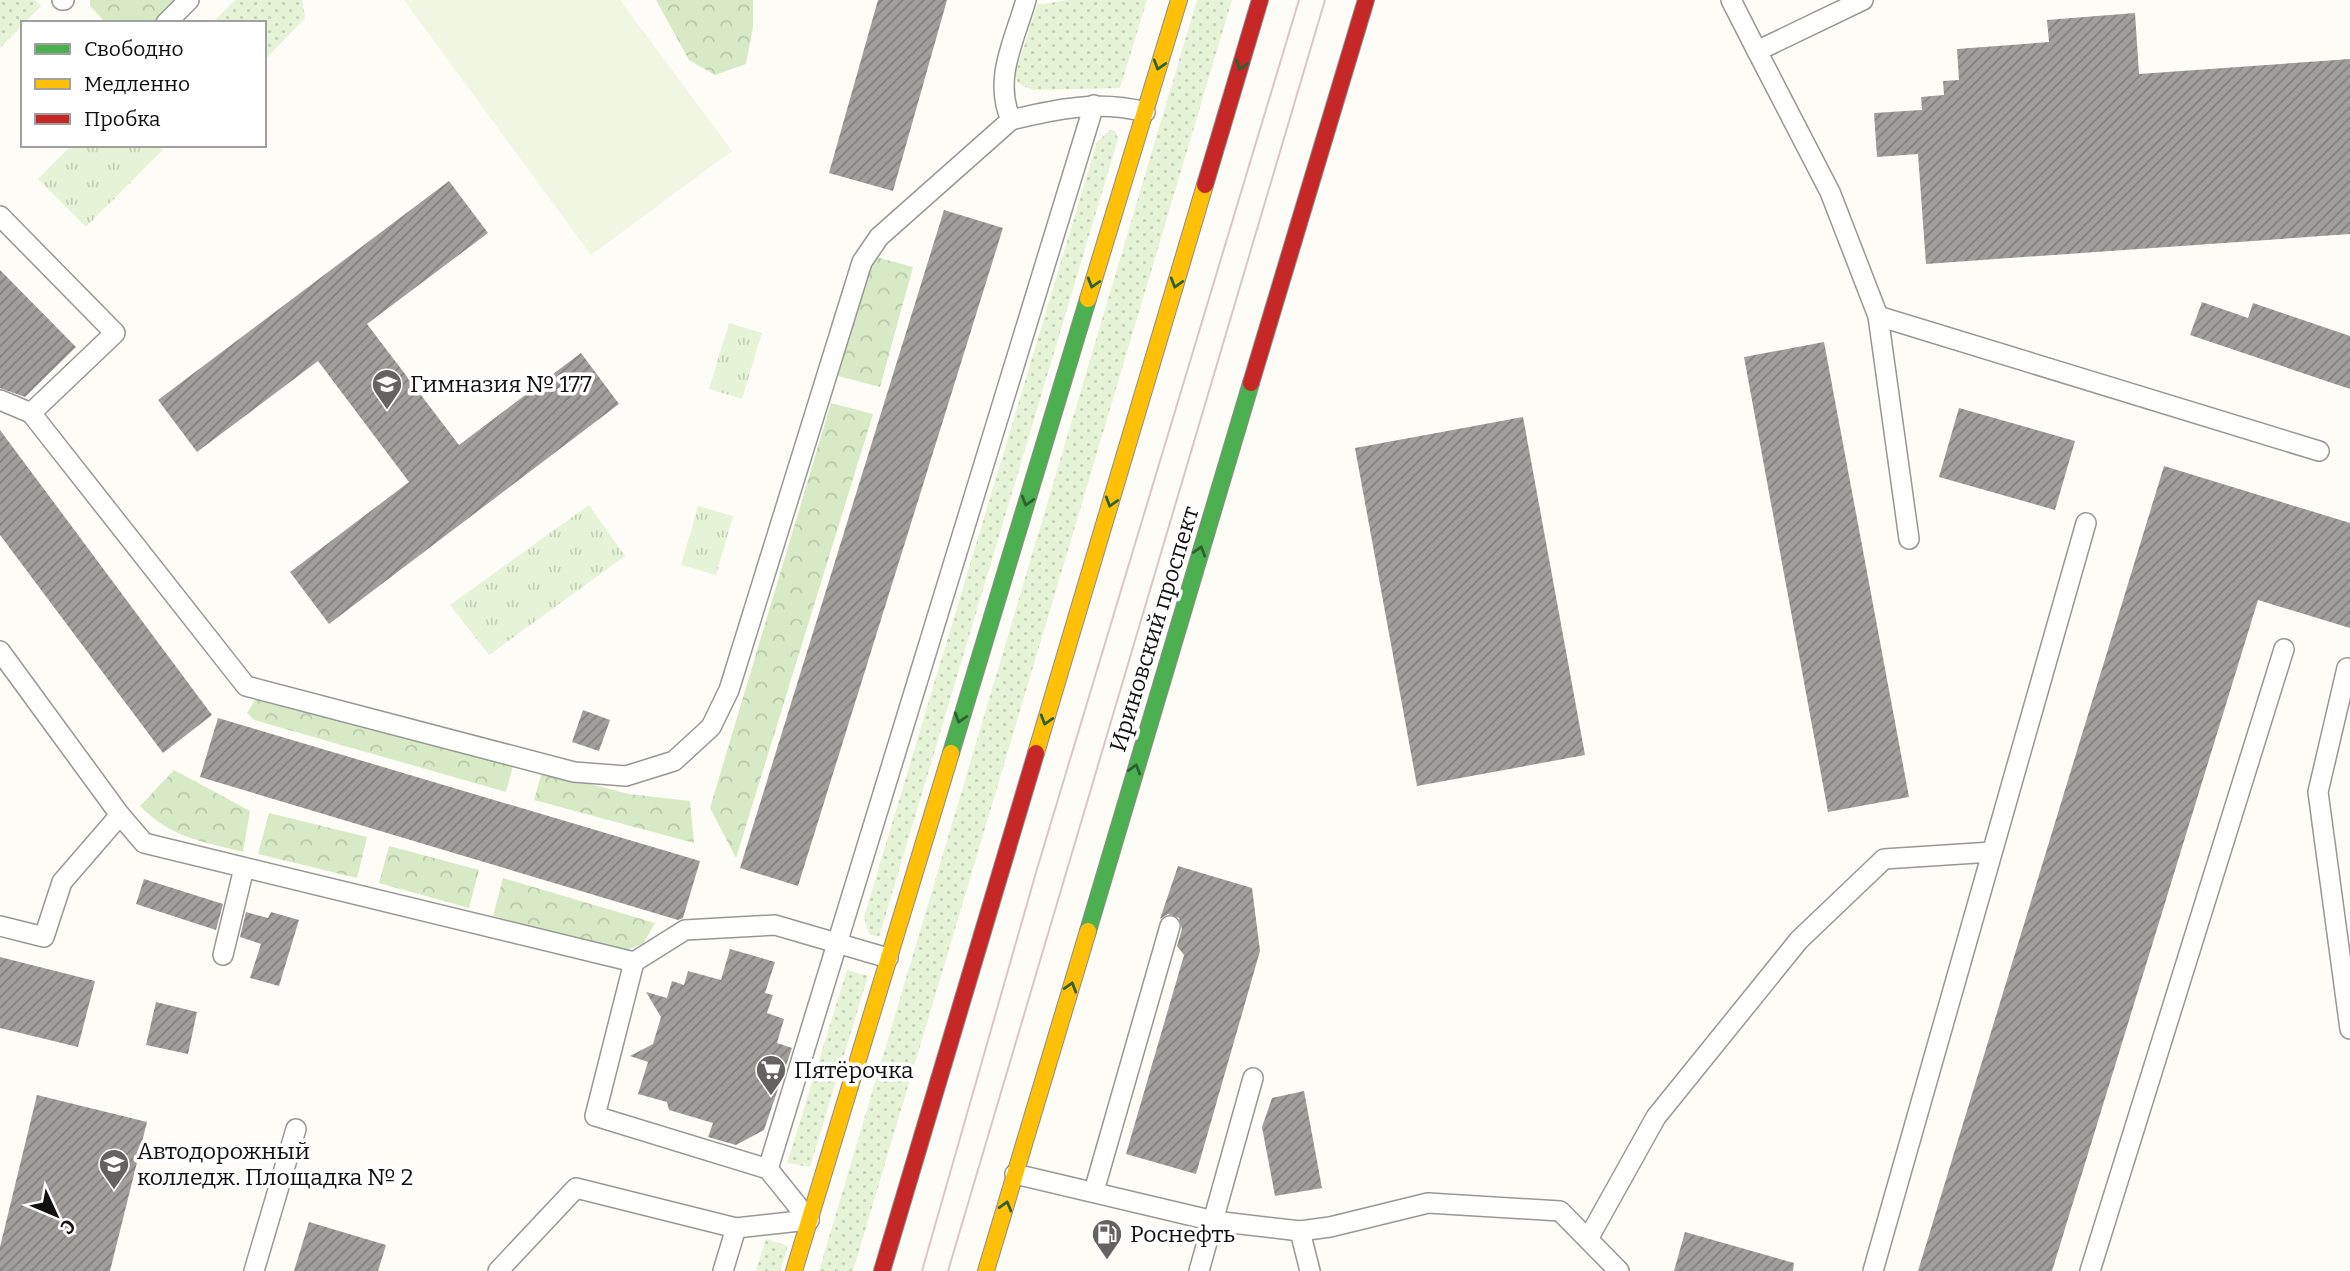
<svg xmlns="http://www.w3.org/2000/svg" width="2350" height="1271" font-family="Bitter,serif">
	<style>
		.grass { fill: url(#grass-dots) }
		.forest { fill: url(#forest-crowns) }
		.park { fill: url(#park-tufts) }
		.pitch { fill: #f0f6e1 }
		.building { fill: url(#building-hatch) }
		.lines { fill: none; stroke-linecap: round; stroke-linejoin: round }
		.lane-casing { stroke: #979795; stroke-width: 22 }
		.fast-casing { stroke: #8e8d8b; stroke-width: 18 }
		.slow-casing { stroke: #8e8d8b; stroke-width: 18 }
		.jam-casing { stroke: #8e8d8b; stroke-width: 18 }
		.lane { stroke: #fffffe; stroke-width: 19 }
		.fast { stroke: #4caf50; stroke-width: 16 }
		.slow { stroke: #ffc107; stroke-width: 16 }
		.jam { stroke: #c62828; stroke-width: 16 }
		.tram { stroke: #d9c6c7; stroke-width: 2 }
		.oneway { stroke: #2e6030 }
		.labels { text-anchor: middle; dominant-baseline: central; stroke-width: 7; stroke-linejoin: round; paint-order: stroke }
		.poi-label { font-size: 23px; fill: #111; stroke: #fff; text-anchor: start }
		.street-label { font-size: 23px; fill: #111; stroke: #fff }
	</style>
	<defs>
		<pattern id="grass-dots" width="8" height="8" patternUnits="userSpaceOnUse" patternTransform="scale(1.75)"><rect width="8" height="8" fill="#e7f3d7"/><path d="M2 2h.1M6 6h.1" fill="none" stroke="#c5cfb8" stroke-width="1.8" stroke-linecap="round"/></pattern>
		<pattern id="forest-crowns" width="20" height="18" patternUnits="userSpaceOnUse" patternTransform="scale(1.75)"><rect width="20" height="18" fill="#d8eac5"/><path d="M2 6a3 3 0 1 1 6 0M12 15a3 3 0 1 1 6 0" fill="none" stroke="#b8c8a8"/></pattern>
		<pattern id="park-tufts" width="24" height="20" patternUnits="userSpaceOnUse" patternTransform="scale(1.75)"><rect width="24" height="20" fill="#e7f3d7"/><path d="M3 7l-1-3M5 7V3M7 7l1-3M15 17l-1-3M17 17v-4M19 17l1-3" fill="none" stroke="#c5cfb8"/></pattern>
		<pattern id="building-hatch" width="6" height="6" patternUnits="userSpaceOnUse" patternTransform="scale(1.75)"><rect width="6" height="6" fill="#a19f9c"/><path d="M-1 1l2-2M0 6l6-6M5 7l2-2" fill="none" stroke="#82807e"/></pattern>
	</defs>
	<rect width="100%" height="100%" fill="#fdfcf7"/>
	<g class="grass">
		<path d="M0,0H35L41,6L0,48Z"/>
		<path d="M235,0H302L305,18L264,61V23H212Z"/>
		<path d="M1068,0H1147L1120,88L1032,90L1018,83L1015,75L1037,5Z"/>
		<path d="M1197,0H1232L853,1271H819Z"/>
		<path d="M1110,130L1115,131L1118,139L879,937L869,934L864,917L1097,142Z"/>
		<path d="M847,970L868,976L810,1167L787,1163Z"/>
		<path d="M766,1239L788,1246L780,1271H756Z"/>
	</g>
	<g class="forest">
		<path d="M90,0H174L152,23H106L90,6Z"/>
		<path d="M656,0H753V27L746,64L715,75L689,60Z"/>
		<path d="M872,256L913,267L880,387L838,376Z"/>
		<path d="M831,403L873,414L736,858L710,808Z"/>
		<path d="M257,697L513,766L506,792L254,720L247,713Z"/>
		<path d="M174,770L250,811L243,852C201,841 172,838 140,806Z"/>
		<path d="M542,772L629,794L690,801L694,843L534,800Z"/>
		<path d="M269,813L367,837L357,878L258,854Z"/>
		<path d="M389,846L479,870L469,908L379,883Z"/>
		<path d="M503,878L655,923L643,944L621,952L493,916Z"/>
	</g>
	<g class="park">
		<path d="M72,145H158L163,150L86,227L38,179Z"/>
		<path d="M729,323L762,333L742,399L709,389Z"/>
		<path d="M589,505L625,556L489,655L450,605Z"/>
		<path d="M698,506L733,516L716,575L681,565Z"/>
	</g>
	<path class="pitch" d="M404,0H620L732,151L591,255Z"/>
	<g class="building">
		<path d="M878,0H947L893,191L829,173Z"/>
		<path d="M2135,13L2139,74L2350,59V234L1926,264L1918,154L1877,157L1874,113L1922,110L1921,97L1944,95L1943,81L1959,80L1957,49L2049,42L2047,20Z"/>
		<path d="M449,181L488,233L367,324L459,445L581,353L619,404L329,624L290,572L409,482L318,361L197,452L158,400Z"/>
		<path d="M944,210L1003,228L798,886L740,868Z"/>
		<path d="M0,270L76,347L25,397L0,388Z"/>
		<path d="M2202,302L2248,318L2253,303L2350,336V389L2190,335Z"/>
		<path d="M1824,342L1909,797L1828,812L1744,357Z"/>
		<path d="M1959,408L2075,441L2055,510L1939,477Z"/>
		<path d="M1523,417L1585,755L1417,786L1355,448Z"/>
		<path d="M0,430L212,715L163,753L0,535Z"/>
		<path d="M2164,466L2350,523V628L2258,600L2052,1271H1918Z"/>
		<path d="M583,710L610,720L599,751L572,742Z"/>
		<path d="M218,718L700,861L683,918L678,920L200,777Z"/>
		<path d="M1178,866L1252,888L1260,951L1196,1174L1126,1154L1184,955L1177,946L1182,929L1179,918L1168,914L1160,919Z"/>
		<path d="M144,879L223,904L216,930L136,904Z"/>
		<path d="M246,912L268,918L271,912L299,920L279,986L250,978L261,944L240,937Z"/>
		<path d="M730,949L775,962L765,993L773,995L767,1013L784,1019L777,1043L792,1048L764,1130L736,1145L708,1137L713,1123L669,1110L667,1102L638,1094L648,1062L630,1056L653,1044L661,1017L646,992L667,998L672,981L684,985L688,971L721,980Z"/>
		<path d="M0,957L95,981L78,1047L0,1028Z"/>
		<path d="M156,1002L197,1012L188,1054L146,1045Z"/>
		<path d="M1304,1091L1322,1188L1275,1196L1262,1127L1272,1098Z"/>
		<path d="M37,1095L147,1122L110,1271H0V1247Z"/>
		<path d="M309,1222L386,1245L378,1271H294Z"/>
		<path d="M1685,1232L1794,1263L1793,1271H1674Z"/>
	</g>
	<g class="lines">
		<g class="lane-casing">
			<g id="lane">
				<path d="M62,0H64"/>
				<path d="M1731,0L1757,51L1863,0"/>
				<path d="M166,23L189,0"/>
				<path d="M1757,51L1830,192L1878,316L1909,539"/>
				<path d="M1011,120C1056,109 1099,100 1145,112"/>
				<path d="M0,216L115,333L31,413L246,686L574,772L626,776L674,761L711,727L729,690L862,262L879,237L1011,120C993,79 1014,42 1026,0"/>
				<path d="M1878,316L2319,451"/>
				<path d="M0,400L31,413"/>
				<path d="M0,651L120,815L144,843L634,962"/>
				<path d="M2347,668L2318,792L2350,1029"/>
				<path d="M0,926L44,937L62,882L120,815"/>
				<path d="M223,955L244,868"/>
				<path d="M768,1169L1094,105"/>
				<path d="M1015,1174L1214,1221L1300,1231L1330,1227L1428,1203L1560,1211L1619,1271"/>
				<path d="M1094,1191L1170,926"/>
				<path d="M809,1220L768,1169L595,1116L634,962L685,930L775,925L888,958"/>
				<path d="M1300,1231L1310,1271"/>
				<path d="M1588,1239L1656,1117L1799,940L1884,859L1992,852"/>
				<path d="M254,1271L296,1129"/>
				<path d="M498,1271L576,1188L736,1228L809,1220"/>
				<path d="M723,1271L736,1228"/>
				<path d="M1199,1271L1253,1078"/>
				<path d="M1873,1271L2086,523"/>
				<path d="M2090,1271L2284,649"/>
			</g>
		</g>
		<g class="fast-casing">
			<g id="fast">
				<path d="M951,753L1088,299"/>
				<path d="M1088,931L1251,383"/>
			</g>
		</g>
		<g class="slow-casing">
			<g id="slow">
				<path d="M1088,299L1179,0"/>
				<path d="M1036,753L1205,185"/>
				<path d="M794,1271L951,753"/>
				<path d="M986,1271L1088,931"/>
			</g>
		</g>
		<g class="jam-casing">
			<g id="jam">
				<path d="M1205,185L1260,0"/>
				<path d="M1251,383L1366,0"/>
				<path d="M882,1271L1036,753"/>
			</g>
		</g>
		<use href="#lane" class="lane"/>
		<use href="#fast" class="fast"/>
		<use href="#slow" class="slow"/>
		<use href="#jam" class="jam"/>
		<g class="tram">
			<path d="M922,1271L1037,869L1299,0"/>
			<path d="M948,1271L1325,0"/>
		</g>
	</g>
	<defs><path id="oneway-chevron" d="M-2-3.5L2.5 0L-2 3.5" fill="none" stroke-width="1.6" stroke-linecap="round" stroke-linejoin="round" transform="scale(1.75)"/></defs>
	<g class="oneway">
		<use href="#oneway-chevron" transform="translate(1159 65) rotate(107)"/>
		<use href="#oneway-chevron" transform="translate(1241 65) rotate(107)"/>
		<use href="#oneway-chevron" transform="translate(1093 283) rotate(107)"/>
		<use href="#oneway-chevron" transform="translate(1176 283) rotate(107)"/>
		<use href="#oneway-chevron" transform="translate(1027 501) rotate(107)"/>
		<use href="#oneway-chevron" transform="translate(1111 502) rotate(107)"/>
		<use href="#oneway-chevron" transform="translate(1200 551) rotate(-73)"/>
		<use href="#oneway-chevron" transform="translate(960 718) rotate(107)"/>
		<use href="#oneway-chevron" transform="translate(1046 720) rotate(107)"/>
		<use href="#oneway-chevron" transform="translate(1135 769) rotate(-73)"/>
		<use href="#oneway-chevron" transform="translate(1071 987) rotate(-73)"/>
		<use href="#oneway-chevron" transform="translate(1006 1206) rotate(-74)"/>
	</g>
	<defs>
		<g id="school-pin" transform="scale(1.575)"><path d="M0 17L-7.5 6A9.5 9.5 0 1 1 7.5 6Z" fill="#646362" stroke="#fff"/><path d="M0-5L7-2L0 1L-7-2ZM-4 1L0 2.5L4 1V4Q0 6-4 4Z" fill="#fff"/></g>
		<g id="supermarket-pin" transform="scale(1.575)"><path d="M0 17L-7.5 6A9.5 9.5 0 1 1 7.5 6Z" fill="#646362" stroke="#fff"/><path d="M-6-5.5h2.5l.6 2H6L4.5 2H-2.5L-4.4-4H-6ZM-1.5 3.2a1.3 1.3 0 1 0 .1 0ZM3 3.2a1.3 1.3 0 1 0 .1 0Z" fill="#fff"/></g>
		<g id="university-pin" transform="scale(1.575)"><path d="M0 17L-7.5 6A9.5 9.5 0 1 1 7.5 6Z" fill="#646362" stroke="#fff"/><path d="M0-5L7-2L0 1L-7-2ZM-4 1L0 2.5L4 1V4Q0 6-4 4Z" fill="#fff"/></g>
		<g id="fuel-pin" transform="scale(1.575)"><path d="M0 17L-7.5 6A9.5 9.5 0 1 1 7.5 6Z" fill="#646362" stroke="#fff"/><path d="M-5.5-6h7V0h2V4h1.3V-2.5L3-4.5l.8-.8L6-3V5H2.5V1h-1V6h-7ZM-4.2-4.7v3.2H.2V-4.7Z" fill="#fff"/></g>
	</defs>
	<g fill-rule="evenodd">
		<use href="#school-pin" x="387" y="384"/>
		<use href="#supermarket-pin" x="771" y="1070"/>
		<use href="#university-pin" x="114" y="1164"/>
		<use href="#fuel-pin" x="1107" y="1234"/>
	</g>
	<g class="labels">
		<g class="poi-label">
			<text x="410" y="384">Гимназия № 177</text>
			<text x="794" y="1070">Пятёрочка</text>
			<text x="137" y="1151">Автодорожный<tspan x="137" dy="26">колледж. Площадка № 2</tspan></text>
			<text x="1130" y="1234">Роснефть</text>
		</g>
		<g class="street-label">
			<text transform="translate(1154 629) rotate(-73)">Ириновский проспект</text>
		</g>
	</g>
	<rect x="21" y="21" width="245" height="126" fill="#ffffff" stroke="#a0a0a0" stroke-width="2"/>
	<rect x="35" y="44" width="35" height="10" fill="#4caf50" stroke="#a0a0a0" stroke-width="2"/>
	<text x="84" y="56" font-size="21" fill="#111111">Свободно</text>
	<rect x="35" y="79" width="35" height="10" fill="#ffc107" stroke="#a0a0a0" stroke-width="2"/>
	<text x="84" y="91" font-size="21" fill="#111111">Медленно</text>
	<rect x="35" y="114" width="35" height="10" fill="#c62828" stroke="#a0a0a0" stroke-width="2"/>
	<text x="84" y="126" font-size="21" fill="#111111">Пробка</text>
	<g transform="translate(56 1215) rotate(134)" stroke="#ffffff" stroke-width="5" paint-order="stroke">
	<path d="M0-5L12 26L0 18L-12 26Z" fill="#111111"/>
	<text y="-10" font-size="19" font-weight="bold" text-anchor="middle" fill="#111111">С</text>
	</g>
</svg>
